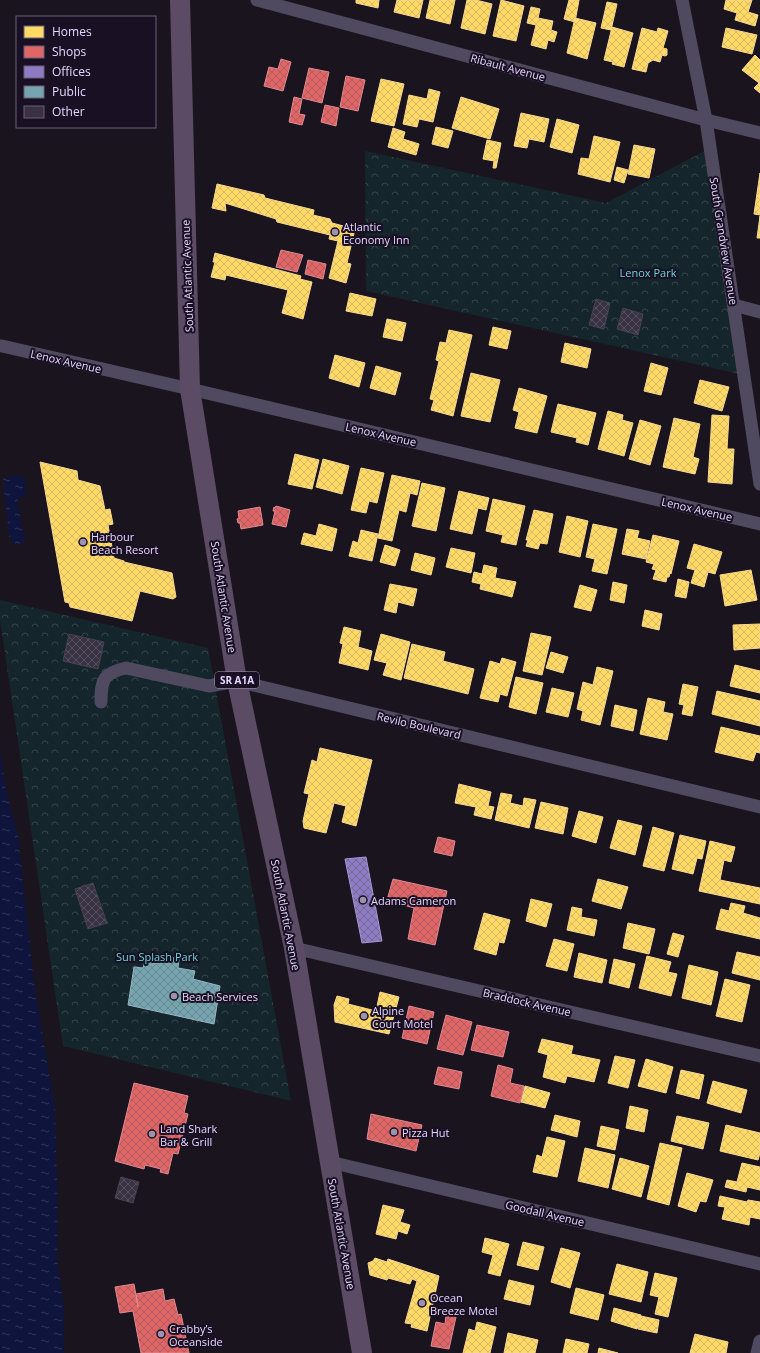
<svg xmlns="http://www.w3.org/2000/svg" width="760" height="1353" font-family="'Open Sans',sans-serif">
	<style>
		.forest { fill: url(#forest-crowns) }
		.water { fill: url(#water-ripples) }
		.homes { fill: url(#homes-cross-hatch); stroke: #f7d893 }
		.shops { fill: url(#shops-cross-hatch); stroke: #e18893 }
		.offices { fill: url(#offices-cross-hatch); stroke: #a897d4 }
		.public { fill: url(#public-cross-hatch); stroke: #97b4c6 }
		.building { fill: url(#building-cross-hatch); stroke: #484152 }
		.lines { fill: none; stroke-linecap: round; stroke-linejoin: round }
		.street { stroke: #504a60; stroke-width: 13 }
		.primary { stroke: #5b4b64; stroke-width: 20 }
		.poi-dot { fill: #9d92af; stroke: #191024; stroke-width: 1.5 }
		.labels { text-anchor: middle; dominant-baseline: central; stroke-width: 4; stroke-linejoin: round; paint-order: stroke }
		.shield { fill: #191024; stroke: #a79bbb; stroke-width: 1 }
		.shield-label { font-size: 10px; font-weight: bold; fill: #e4d6fc }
		.street-label { font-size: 11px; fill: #e4d6fc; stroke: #191024 }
		.poi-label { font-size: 11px; fill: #e4d6fc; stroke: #191024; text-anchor: start }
		.park-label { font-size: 11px; fill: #67d7d7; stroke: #191024 }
	</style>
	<defs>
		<pattern id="forest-crowns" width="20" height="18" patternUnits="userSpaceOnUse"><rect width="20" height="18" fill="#15252c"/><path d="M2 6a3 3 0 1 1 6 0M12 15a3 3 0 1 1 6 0" fill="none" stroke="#37444c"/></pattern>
		<pattern id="water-ripples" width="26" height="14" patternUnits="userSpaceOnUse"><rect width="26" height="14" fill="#0f143d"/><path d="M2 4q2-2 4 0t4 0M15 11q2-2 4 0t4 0" fill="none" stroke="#32355a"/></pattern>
		<pattern id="homes-cross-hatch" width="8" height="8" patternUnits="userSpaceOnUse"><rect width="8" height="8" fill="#ffd966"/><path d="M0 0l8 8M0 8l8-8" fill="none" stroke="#daba61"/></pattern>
		<pattern id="shops-cross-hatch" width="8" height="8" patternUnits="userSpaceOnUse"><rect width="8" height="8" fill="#e06666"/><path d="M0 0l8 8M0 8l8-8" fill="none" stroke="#b15b5e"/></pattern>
		<pattern id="offices-cross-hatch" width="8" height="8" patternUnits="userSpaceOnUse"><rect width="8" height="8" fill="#8e7cc3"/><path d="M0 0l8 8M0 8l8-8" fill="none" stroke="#746799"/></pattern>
		<pattern id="public-cross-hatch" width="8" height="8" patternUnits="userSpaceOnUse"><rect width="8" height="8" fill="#76a5af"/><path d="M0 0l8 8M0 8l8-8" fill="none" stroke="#678791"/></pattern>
		<pattern id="building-cross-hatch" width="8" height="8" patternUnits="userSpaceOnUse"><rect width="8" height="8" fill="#393242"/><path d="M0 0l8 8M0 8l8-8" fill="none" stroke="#564f5e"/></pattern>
	</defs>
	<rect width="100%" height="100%" fill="#1a141f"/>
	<g class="forest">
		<path d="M710,148L744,375L366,291L365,151L606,203Z"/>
		<path d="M0,600L208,648L291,1101L63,1046L0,620Z"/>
	</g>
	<g class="water">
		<path d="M23,475L27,494L17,499L23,533L26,540L15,546L9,537L3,478Z"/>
		<path d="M0,745L5,787L18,835L34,983L55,1109L58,1216L57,1258L64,1309V1353H0Z"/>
	</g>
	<g class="homes">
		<path d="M356,0H379L378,8L356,3Z"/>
		<path d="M397,0H423L419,18L394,12Z"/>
		<path d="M430,0H455L450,24L426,18Z"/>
		<path d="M467,0H476L492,4L485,34L461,28Z"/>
		<path d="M501,0L524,6L516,41L493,36Z"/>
		<path d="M569,0H579L575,22L564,19Z"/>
		<path d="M726,0H752L748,12L758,15L755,26L735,20L737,13L724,9Z"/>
		<path d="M607,2L617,4L611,30L601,28Z"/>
		<path d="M531,7L540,9L538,18L553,21L551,30L557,32L554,42L548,40L546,49L531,45L536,25L527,23Z"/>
		<path d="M575,18L596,23L587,59L567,53Z"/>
		<path d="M612,27L633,33L624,67L612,64L613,62L604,60Z"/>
		<path d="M642,28L657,32L658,28L668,31L663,48L667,49V55L665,56L662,55L660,62L653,60L648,63L646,72L632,69Z"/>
		<path d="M726,28L757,35L752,54L722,47Z"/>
		<path d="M755,55L760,60V93L754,88L759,83L742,70Z"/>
		<path d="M381,79L404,84L394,126L371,121Z"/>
		<path d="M429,89L440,92L433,122L419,119L417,127L403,124L409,95L427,99Z"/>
		<path d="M461,97L499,109L490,139L452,128Z"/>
		<path d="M521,113L549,119L544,142L529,139L527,148L514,146Z"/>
		<path d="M557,119L579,125L572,153L550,147Z"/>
		<path d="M436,127L453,131L448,148L432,144Z"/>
		<path d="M393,128L405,132L403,139L419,144L416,155L388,147Z"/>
		<path d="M594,136L620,142L610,182L578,174L581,158L589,159Z"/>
		<path d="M487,140L501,143L496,168H493L494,161L483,159Z"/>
		<path d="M634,145L655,149L649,178L628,174Z"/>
		<path d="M617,167L628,170L624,183L614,180Z"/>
		<path d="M760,173V215L754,214Z"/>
		<path d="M217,184L264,195L265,198L314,210L313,215L330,219L332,223L355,229L347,263L351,264L346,283L329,278L338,241L329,239L330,235L277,222L276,219L225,203L226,211L212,208Z"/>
		<path d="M760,216V238H757Z"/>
		<path d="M215,253L301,276L300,279L312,282L303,319L282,313L288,290L226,275L225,280L211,277L215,262H213Z"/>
		<path d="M350,293L376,299L372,316L346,311Z"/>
		<path d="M387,319L406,323L402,341L383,337Z"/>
		<path d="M493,327L511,331L507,349L489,345Z"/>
		<path d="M449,330L472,335L453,416L431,410L434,400L430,399L439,361L436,360L440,342L446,343Z"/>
		<path d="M565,343L591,349L587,368L561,362Z"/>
		<path d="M335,355L365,363L359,387L329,378Z"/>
		<path d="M651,363L668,368L661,395L644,391Z"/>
		<path d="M376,366L401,373L395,395L370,388Z"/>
		<path d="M471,373L500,380L490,422L461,416Z"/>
		<path d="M700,380L729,387L722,411L694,403Z"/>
		<path d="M519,388L547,396L537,433L515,428L519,412L513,410Z"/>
		<path d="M558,404L596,413L588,445L576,442L577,438L551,432Z"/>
		<path d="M608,411L623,415L622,420L633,423L624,456L598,449Z"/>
		<path d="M712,415L729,416L727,449H734L732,484L708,482Z"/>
		<path d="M674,418L700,424L693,457L699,459L695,474L663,467Z"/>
		<path d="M640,420L661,426L650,465L629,459Z"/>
		<path d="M295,454L319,460L312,489L288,484Z"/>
		<path d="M323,459L349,466L342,494L316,487Z"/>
		<path d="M40,462L77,471L78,480L100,486L105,510L110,509L113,524L108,525L114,558L124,561V562L172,573L176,597L173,599L140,591L132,621L70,607L69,603L65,602Z"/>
		<path d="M361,468L384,473L377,503L369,501L366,513L351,510Z"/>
		<path d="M392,475L420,481L417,495L410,493L406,512L399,510L392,541L378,538Z"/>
		<path d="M422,483L445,488L436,531L412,526Z"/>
		<path d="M459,491L489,498L486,510L478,508L472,534L450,529Z"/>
		<path d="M493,499L525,506L516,545L501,542L503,535L486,531Z"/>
		<path d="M534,510L553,514L547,544L540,543L538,549L526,546L528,540H526Z"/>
		<path d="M567,516L588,521L580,557L559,552Z"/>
		<path d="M319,524L337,529L332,551L301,544L304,533L316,536Z"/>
		<path d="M593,524L617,529L607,574L592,571L595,559L586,557Z"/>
		<path d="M627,529L639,531L637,538L650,541L646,559L622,554Z"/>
		<path d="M361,530L378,534L372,561L349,556L353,541L358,543Z"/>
		<path d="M653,535L679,541L671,574L670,573L669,577H667L666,582L653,579L656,570L652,569L654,564L646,562Z"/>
		<path d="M694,544L722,552L715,574L708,572L704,587L691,583L695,570L687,568Z"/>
		<path d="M385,545L400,550L395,566L380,562Z"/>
		<path d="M451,548L475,553L471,573L446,567Z"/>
		<path d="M415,553L435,558L431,575L411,570Z"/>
		<path d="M484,565L497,568L495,578L516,582L512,597L480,589L481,584L472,582L474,572L482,574Z"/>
		<path d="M751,570L757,600L725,606L720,575Z"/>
		<path d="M678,579L689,582L686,598L675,596Z"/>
		<path d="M613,582L627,585L624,603L610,600Z"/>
		<path d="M390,584L417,589L413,606L398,602L396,613L384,610Z"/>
		<path d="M580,585L597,590L591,611L574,607Z"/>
		<path d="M645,610L662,614L659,630L642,626Z"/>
		<path d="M760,624V648L734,650L733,625Z"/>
		<path d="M344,627L361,631L358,647L372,651L368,670L339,663L343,644L340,643Z"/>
		<path d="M531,633L551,637L542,675L523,671Z"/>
		<path d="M381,634L410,642L401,680L383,675L387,663L374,660Z"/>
		<path d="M412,644L445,652L443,661L474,669L468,694L404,678Z"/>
		<path d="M551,652L568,657L563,673L546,668Z"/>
		<path d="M502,658L516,662L507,696L500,694L498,702L480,698L490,661L500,664Z"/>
		<path d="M735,665L760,671V693L730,686Z"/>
		<path d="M597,667L613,671L600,725L581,720L583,711L577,709L583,682L593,685Z"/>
		<path d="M516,677L543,683L536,714L509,707Z"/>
		<path d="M683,684L698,687L692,716L682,714L684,705L679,704Z"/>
		<path d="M552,688L574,693L568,717L546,712Z"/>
		<path d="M717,691L760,701V726L712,714Z"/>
		<path d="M648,698L665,702L663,712L673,714L667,740L640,734Z"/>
		<path d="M615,705L637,710L633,731L611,726Z"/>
		<path d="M721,727L760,736V753L756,752L753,761L715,752Z"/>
		<path d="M320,748L372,760L356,826L342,822L346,806L334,803L326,833L304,828L303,821L309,794L304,793L312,760L317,762Z"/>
		<path d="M459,784L491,792L488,806L494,807L491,819L474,815L476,807L455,803Z"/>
		<path d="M501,793L512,795L510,803L523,806L524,798L536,800L529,828L495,820Z"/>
		<path d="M541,802L568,808L563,834L535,828Z"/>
		<path d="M579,811L603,817L596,843L572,836Z"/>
		<path d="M618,820L642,826L635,855L610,848Z"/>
		<path d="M653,827L674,833L664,871L643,866Z"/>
		<path d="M680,835L706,841L702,859L697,858L693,874L672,869Z"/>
		<path d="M710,841L735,847L731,862L724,860L720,880L760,888V904L699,891Z"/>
		<path d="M598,879L628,887L621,909L592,901Z"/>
		<path d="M531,899L552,904L546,927L526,921Z"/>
		<path d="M731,903L745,906L743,913L760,918V939L716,929L721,909L729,911Z"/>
		<path d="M572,907L582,909L581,917L597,920L594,936L567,930Z"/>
		<path d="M484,913L510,920L504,943L499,942L496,955L474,949Z"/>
		<path d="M628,923L655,929L649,954L623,948Z"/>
		<path d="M673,933L684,936L678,957L667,954Z"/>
		<path d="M554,939L574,944L567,971L546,966Z"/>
		<path d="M737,952L760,957V980L732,973Z"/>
		<path d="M579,953L607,960L602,983L574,977Z"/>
		<path d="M647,956L671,962L668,972L677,974L671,996L639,988Z"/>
		<path d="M614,959L635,964L629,988L609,983Z"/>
		<path d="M689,965L718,972L711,1005L682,998Z"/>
		<path d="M725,979L750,985L742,1022L716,1016Z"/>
		<path d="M380,992L399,997L389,1034L335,1022L334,1005L337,996L349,999L348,1004L376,1011Z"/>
		<path d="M542,1039L573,1046L571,1054L600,1060L594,1082L567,1076L565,1083L543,1077L548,1055L538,1052Z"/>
		<path d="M615,1056L635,1060L628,1088L608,1083Z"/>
		<path d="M646,1059L673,1067L666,1093L638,1086Z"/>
		<path d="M681,1070L704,1075L699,1099L676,1093Z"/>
		<path d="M713,1081L747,1090L741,1113L707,1103Z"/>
		<path d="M525,1086L550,1093L545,1108L521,1102Z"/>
		<path d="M630,1106L648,1110L644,1132L626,1128Z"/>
		<path d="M555,1115L580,1121L577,1137L551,1130Z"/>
		<path d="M677,1116L709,1123L703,1149L671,1141Z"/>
		<path d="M726,1125L760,1133V1153L758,1160L720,1151Z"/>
		<path d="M601,1126L619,1130L615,1150L597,1146Z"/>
		<path d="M547,1137L565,1141L557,1177L533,1172L537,1155L542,1157Z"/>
		<path d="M660,1143L682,1148L669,1205L647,1199Z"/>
		<path d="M585,1148L615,1155L608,1188L578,1181Z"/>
		<path d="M620,1158L649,1166L641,1197L612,1189Z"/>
		<path d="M742,1163L760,1167V1190L747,1187L746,1192L725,1187L727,1180L737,1182Z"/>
		<path d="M687,1173L713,1180L706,1202L700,1201L696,1212L678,1206Z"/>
		<path d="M720,1196L747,1202L748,1200L760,1202V1219L750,1217L749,1225L722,1219L725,1207L718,1206Z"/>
		<path d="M383,1205L404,1210L400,1222L410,1225L407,1234L398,1231L396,1239L376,1234Z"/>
		<path d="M485,1238L509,1244L500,1276L488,1273L493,1255L482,1252Z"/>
		<path d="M523,1242L544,1247L538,1270L517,1265Z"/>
		<path d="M561,1248L580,1253L570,1288L551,1282Z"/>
		<path d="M375,1258L387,1262L388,1259L439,1276L427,1331L411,1327L412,1324L405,1323L417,1281L412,1279L410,1284L388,1278L387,1280L370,1275L368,1263L373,1261Z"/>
		<path d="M617,1264L648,1272L641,1302L609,1294Z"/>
		<path d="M655,1273L677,1278L668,1317L655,1314L659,1297L650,1295Z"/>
		<path d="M509,1280L534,1286L530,1305L504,1299Z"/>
		<path d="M576,1288L604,1295L598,1320L570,1313Z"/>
		<path d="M614,1308L641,1315L637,1329L611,1321Z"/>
		<path d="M641,1316L659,1320L657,1333L638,1329Z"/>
		<path d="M477,1322L496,1327L490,1353H463L469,1329L475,1331Z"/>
		<path d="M508,1333L538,1340L535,1353H504Z"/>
		<path d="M695,1334L728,1342L726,1353H690Z"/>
		<path d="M566,1339L589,1344L587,1353H563Z"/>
		<path d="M599,1348L618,1353H598Z"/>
	</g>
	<g class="shops">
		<path d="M281,59L291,62L283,91L264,86L269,67L278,69Z"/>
		<path d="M309,68L329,72L322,103L302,98Z"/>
		<path d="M346,76L365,80L358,111L340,107Z"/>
		<path d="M294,97L302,99L299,114L305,115L302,125L289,122Z"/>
		<path d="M325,105L339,108L336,126L321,122Z"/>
		<path d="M281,250L303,255L297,272L276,267Z"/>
		<path d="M308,260L326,264L323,279L305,274Z"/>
		<path d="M276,506L290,510L286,527L272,524L275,511H273L274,507L275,508Z"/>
		<path d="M260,507L263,525L241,529L240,523H238L237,519L239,518L238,511Z"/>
		<path d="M438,837L455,841L452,856L434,852Z"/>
		<path d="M393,879L447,891L435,945L408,939L414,908L387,900Z"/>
		<path d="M409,1006L434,1012L427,1044L402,1038Z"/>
		<path d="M446,1015L472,1022L463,1055L437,1049Z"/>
		<path d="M477,1025L509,1032L503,1057L471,1050Z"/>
		<path d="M498,1065L513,1069L510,1083L524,1086L520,1103L491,1096Z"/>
		<path d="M438,1067L462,1072L459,1089L434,1084Z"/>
		<path d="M134,1083L188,1096L184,1113L188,1114L178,1154L173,1153L168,1174L160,1172L161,1169L145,1165L144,1169L115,1161Z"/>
		<path d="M371,1114L422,1125L416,1151L367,1139Z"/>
		<path d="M134,1284L138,1307L136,1294L163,1289L165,1301L174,1299L178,1315L181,1314L189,1353H141L133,1311L120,1313L115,1287Z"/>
		<path d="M446,1315L456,1317L449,1349L431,1346L436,1322L445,1324Z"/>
	</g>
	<path class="offices" d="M366,857L382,941L362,943L345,859Z"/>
	<path class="public" d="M158,954L179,959L178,968L195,971L193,979L220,986L214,1024L128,1005L134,967L143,968L145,960L156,964Z"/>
	<g class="building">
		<path d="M596,299L610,303L604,329L589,325Z"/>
		<path d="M623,308L643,314L638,335L617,329Z"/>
		<path d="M69,634L104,642L98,669L63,661Z"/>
		<path d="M93,883L107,923L88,929L75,889Z"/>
		<path d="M121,1177L139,1182L133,1203L115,1198Z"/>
	</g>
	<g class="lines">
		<g class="street">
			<path d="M257,0L706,120L760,133"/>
			<path d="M682,0L706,120L760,484"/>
			<path d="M734,305L760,312"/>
			<path d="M2,346L190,389L760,524"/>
			<path d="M101,702C101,680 103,673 126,668L209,686L237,681L760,807"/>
			<path d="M294,948L760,1056"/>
			<path d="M330,1162L760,1264"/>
			<path d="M757,1353L760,1341"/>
		</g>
		<path class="primary" d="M180,0L190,389L237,681L294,948L362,1353"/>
	</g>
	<g class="poi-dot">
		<circle cx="335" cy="232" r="4"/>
		<circle cx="83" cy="542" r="4"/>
		<circle cx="363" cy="900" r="4"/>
		<circle cx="174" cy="996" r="4"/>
		<circle cx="364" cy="1016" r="4"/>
		<circle cx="394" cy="1132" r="4"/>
		<circle cx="152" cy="1134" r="4"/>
		<circle cx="422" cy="1303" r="4"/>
		<circle cx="161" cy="1334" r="4"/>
	</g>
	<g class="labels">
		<rect class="shield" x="215" y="672" width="44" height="16" rx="3"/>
		<g class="shield-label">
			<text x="237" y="680">SR A1A</text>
		</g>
		<g class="street-label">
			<text transform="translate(508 67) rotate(15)">Ribault Avenue</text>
			<text transform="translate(724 241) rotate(81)">South Grandview Avenue</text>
			<text transform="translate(187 276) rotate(-92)">South Atlantic Avenue</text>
			<text transform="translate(66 361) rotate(13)">Lenox Avenue</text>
			<text transform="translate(381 434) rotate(13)">Lenox Avenue</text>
			<text transform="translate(697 509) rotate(13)">Lenox Avenue</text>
			<text transform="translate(224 597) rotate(81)">South Atlantic Avenue</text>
			<text transform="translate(419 725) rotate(13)">Revilo Boulevard</text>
			<text transform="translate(286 915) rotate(79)">South Atlantic Avenue</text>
			<text transform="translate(527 1002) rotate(13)">Braddock Avenue</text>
			<text transform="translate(545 1213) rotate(13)">Goodall Avenue</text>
			<text transform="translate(342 1234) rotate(80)">South Atlantic Avenue</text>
		</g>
		<g class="poi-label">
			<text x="343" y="226">Atlantic<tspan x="343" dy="13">Economy Inn</tspan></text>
			<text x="91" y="536">Harbour<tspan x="91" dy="13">Beach Resort</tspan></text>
			<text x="371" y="900">Adams Cameron</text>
			<text x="182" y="996">Beach Services</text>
			<text x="372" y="1010">Alpine<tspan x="372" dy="13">Court Motel</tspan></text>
			<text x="160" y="1128">Land Shark<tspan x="160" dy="13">Bar &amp; Grill</tspan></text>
			<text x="402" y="1132">Pizza Hut</text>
			<text x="430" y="1297">Ocean<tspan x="430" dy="13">Breeze Motel</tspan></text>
			<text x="169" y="1328">Crabby’s<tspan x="169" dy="13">Oceanside</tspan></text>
		</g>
		<g class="park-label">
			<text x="648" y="272">Lenox Park</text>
			<text x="157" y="956">Sun Splash Park</text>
		</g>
	</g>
	<rect x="16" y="16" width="140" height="112" fill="#191024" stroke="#6a5f7a"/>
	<rect x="24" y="26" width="20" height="12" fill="#ffd966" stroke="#6a5f7a"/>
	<text x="52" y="36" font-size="12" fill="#e4d6fc">Homes</text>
	<rect x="24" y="46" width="20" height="12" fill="#e06666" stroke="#6a5f7a"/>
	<text x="52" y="56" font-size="12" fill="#e4d6fc">Shops</text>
	<rect x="24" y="66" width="20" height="12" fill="#8e7cc3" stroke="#6a5f7a"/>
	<text x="52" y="76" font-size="12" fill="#e4d6fc">Offices</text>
	<rect x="24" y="86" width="20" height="12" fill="#76a5af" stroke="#6a5f7a"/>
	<text x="52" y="96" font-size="12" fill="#e4d6fc">Public</text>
	<rect x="24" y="106" width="20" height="12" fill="#393242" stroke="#6a5f7a"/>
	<text x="52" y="116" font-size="12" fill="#e4d6fc">Other</text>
</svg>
